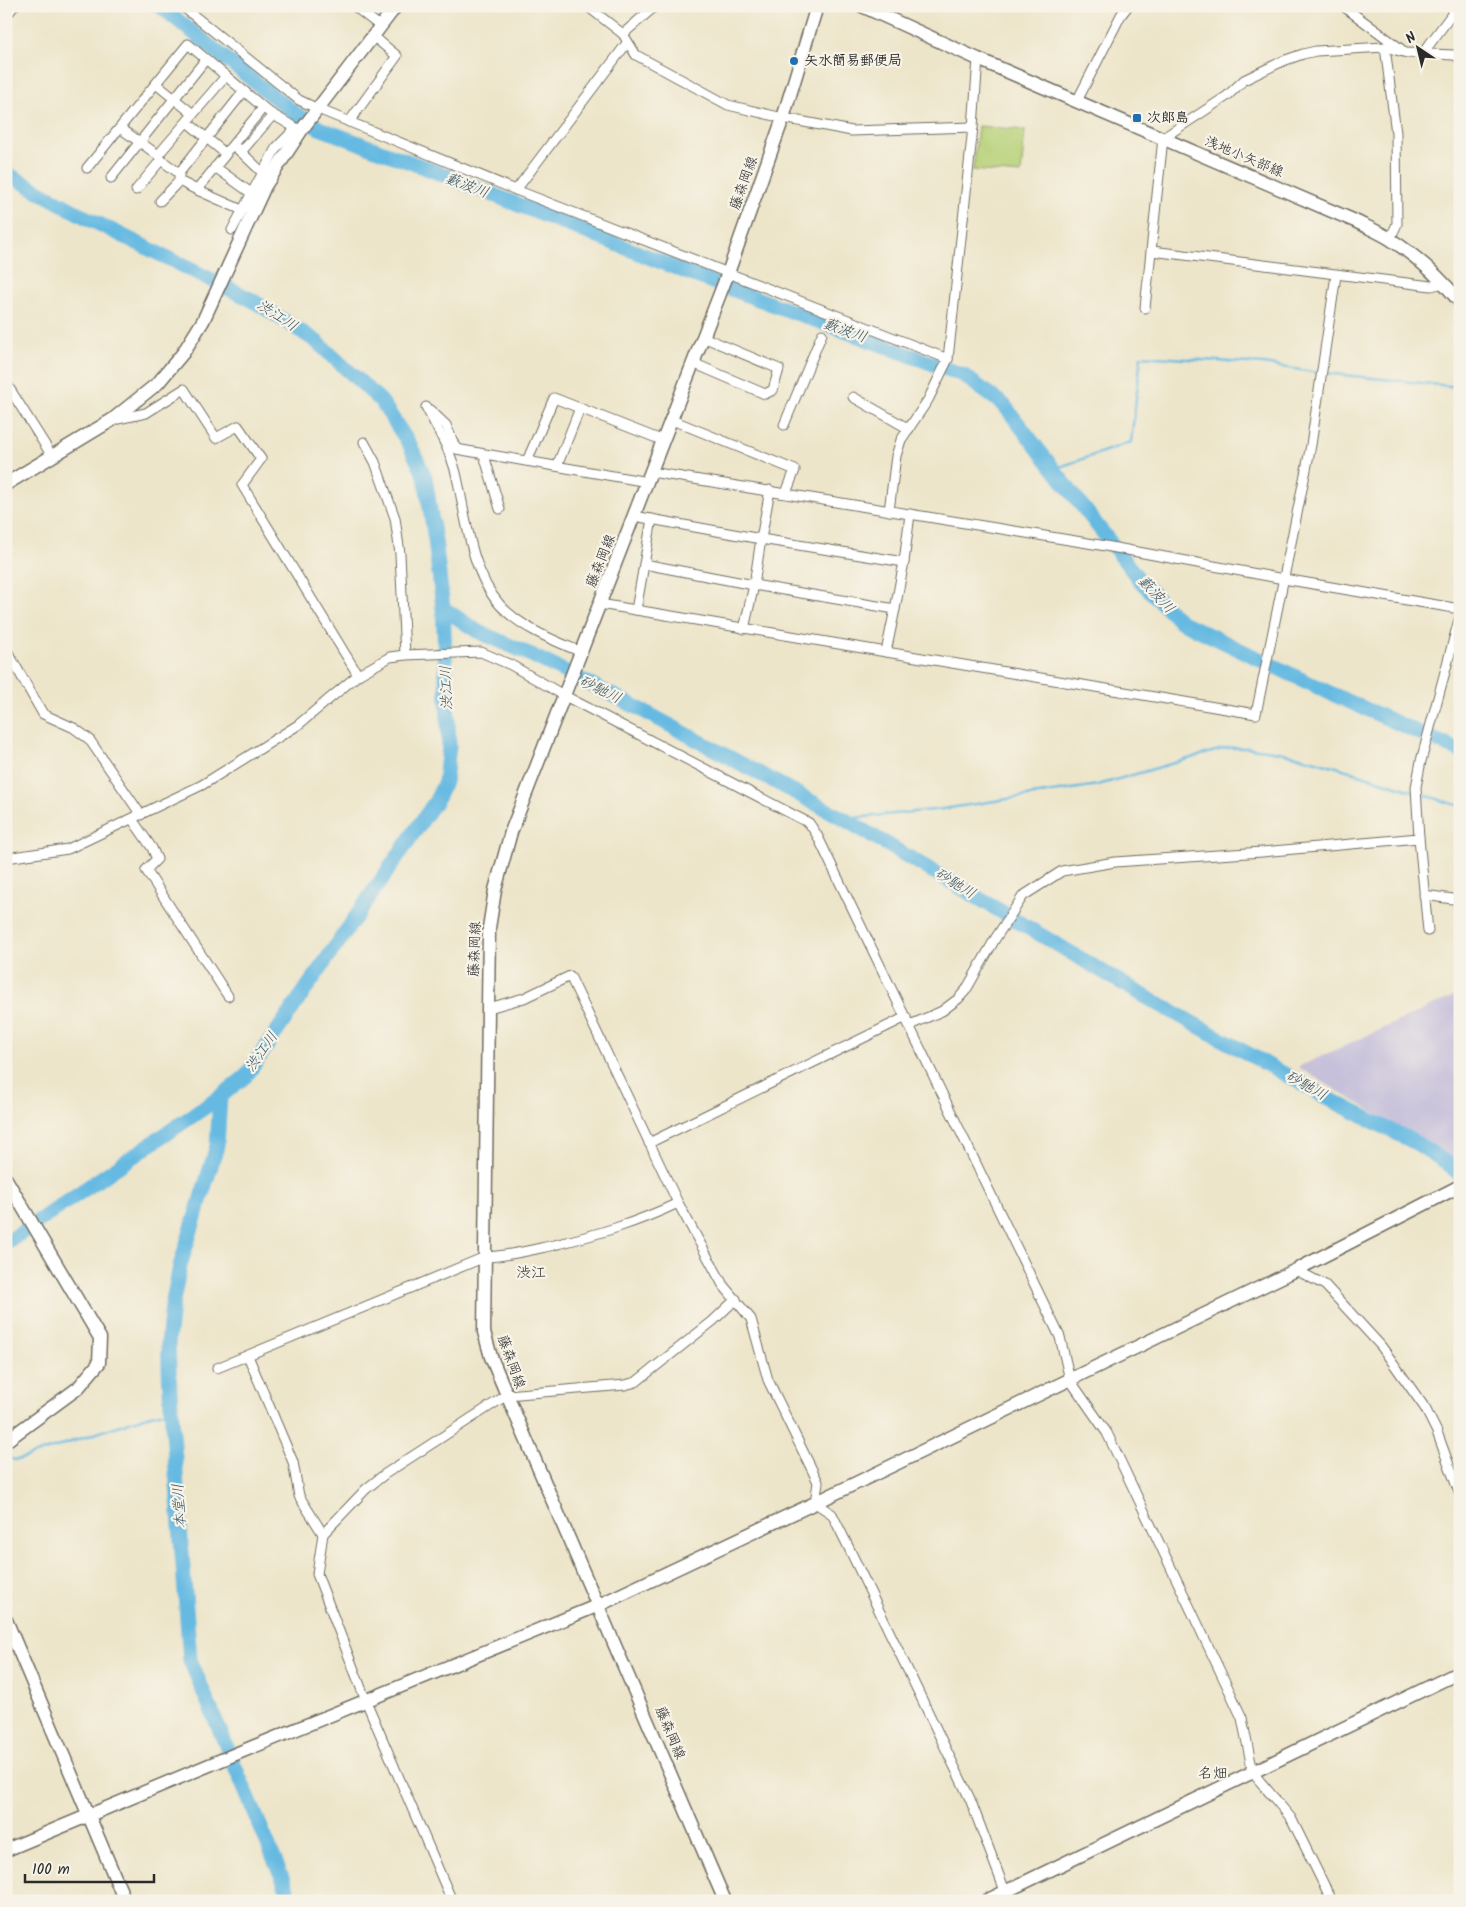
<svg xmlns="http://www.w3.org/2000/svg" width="1466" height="1907" font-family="Kalam,'Klee One',sans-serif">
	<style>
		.industrial { fill: #c6c0da }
		.garden { fill: #b6d075; stroke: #707e50 }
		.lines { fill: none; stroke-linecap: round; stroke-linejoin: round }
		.stream { stroke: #66bae2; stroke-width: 2.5 }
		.river { stroke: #66bae2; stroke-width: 15 }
		.street-casing { stroke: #6f6c62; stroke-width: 11 }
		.secondary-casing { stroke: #6f6c62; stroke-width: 15 }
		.street { stroke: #fff; stroke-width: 9 }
		.secondary { stroke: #fff; stroke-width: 12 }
		.poi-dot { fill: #1f6fb2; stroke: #f7f3e8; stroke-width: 2 }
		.labels { text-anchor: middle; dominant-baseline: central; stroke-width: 4.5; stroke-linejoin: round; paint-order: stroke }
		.poi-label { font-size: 14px; font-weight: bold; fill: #2b2b2b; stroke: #f7f3e8; text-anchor: start }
		.street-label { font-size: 14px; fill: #2b2b2b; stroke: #f7f3e8 }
		.water-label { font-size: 15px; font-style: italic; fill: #3d5662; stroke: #f7f3e8 }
		.neighbourhood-label { font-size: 15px; fill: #2b2b2b; stroke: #f7f3e8 }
	</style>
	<rect width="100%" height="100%" fill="#f7f3e8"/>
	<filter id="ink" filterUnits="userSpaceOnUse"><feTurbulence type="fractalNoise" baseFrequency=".02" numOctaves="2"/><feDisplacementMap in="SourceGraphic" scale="10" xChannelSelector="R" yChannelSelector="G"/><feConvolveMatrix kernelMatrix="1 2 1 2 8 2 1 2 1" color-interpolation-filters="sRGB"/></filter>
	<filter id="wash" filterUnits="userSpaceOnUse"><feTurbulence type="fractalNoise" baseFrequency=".0096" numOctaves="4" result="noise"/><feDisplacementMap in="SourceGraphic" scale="20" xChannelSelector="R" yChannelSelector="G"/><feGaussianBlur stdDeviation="1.12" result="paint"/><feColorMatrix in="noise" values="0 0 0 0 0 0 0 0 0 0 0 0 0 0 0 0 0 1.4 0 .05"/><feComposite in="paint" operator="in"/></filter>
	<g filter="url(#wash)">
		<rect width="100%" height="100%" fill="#ede5c9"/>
		<path class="industrial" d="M1460,993V1164L1298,1067Z"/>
		<path class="garden" d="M978,126L1025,130L1021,174L973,170Z"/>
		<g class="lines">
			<g class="stream">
				<path d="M1324,373L1460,387"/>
				<path d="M1054,469L1131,442L1141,356L1263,364L1319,373"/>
				<path d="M1418,793L1460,806"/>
				<path d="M844,819L943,809L1098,785L1226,748C1283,744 1358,775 1413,791"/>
				<path d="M6,1456L14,1460L21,1459L144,1417L171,1410"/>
			</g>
			<g class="river">
				<path d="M160,6L261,87L296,114L319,128L431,170L696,276L963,375L1004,405L1141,582L1180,621L1332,694L1460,751"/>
				<path d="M6,173L87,218L252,300L316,341L381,401L410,445L425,477L435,540L443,608L449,746L445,782L435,802L246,1076L220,1097L6,1243"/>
				<path d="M443,608L477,631L527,653L636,707L844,819L1146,997L1331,1100L1416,1143L1447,1163L1460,1175"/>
				<path d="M220,1097L217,1146L180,1266L172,1306L168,1343L170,1392L190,1660L292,1901"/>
			</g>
		</g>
	</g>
	<g filter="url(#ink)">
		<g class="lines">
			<g class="street-casing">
				<g id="street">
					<path d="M182,6L299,100L318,109L516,190L948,359"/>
					<path d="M354,6L381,27"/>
					<path d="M587,6L623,34L636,55L728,105L783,118L852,131L973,127"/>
					<path d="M1343,6L1401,49"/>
					<path d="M6,16L14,6"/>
					<path d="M623,34L655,6"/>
					<path d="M1385,47L1396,133L1397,224L1390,239"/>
					<path d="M1423,53L1458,6"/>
					<path d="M156,84L193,114"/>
					<path d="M1077,101L1121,15L1128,6"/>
					<path d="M349,122L397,56L373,36"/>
					<path d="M120,128L158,155L226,76"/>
					<path d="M233,145L241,152L273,115"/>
					<path d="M229,149L263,108"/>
					<path d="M241,152L262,172"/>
					<path d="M215,167L251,193"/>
					<path d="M87,168L188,44L270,113L301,131"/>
					<path d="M179,173L244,91"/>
					<path d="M111,178L206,59"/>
					<path d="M179,181L197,190L226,154L187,122"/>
					<path d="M136,190L161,160L158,155"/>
					<path d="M197,190L242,210"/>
					<path d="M516,190L627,43"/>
					<path d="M160,201L179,181V173L161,160"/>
					<path d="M232,230L276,148L296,128"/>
					<path d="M1152,251L1431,286L1444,283"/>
					<path d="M1145,308L1163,138L1227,96L1244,80L1283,61L1303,54L1316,51L1385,47L1407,53L1454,55L1460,58"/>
					<path d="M693,363L765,394L773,390L779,369L703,337"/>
					<path d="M6,383L52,456"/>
					<path d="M853,397L909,429"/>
					<path d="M426,407C437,428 450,450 456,473C466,514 470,572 500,605C521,628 553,640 581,652"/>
					<path d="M430,410L446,425L456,449L648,482"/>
					<path d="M113,420L146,413L184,389L216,438L238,426L261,459L242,485L358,675"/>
					<path d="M672,420L795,470L786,493"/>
					<path d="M784,425L822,334"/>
					<path d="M364,442L375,462L395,518L400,554L405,655"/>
					<path d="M484,455L500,509"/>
					<path d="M527,461L554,398L664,441"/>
					<path d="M557,466L580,408"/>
					<path d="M651,472L1100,545L1284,579L1460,609"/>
					<path d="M889,511L896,456L901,440L928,400L948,359L973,127L978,59"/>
					<path d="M634,516L761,539L770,490"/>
					<path d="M644,564L754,585L761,539L904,562L910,514"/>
					<path d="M600,604L1256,714L1311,445L1336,275"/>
					<path d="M636,610L652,519"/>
					<path d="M744,629L754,585L895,609L904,562"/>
					<path d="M6,649L43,714L74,728L89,739L141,815"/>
					<path d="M886,652L895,609"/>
					<path d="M132,819L152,848L157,859L146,870L228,996"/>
					<path d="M6,858L68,849L202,785L298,725L358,675L390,657L405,655L481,652L511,665L565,696L809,823L817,835L842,887L1060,1337L1070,1380L1107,1433L1229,1690L1242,1718L1253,1773L1291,1818L1332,1901"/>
					<path d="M1424,895L1460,900"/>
					<path d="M1428,931L1419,838L1416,787L1421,761L1460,616"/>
					<path d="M489,1008L524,998L570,976L678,1203L723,1285L751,1319L768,1380L818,1482L815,1503L832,1514L846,1542L970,1799L1005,1891L1012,1901"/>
					<path d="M910,1025L942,1011L958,999L966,990L995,939L1023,896L1062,871L1115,862L1262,852L1419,838"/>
					<path d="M649,1143L906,1017"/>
					<path d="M1296,1270L1325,1285L1381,1346L1425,1408L1437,1432L1460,1495"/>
					<path d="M248,1356L293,1462L299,1496L323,1534"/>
					<path d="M217,1368L485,1257C509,1256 531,1250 554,1245C599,1234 636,1223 678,1203"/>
					<path d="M452,1901L366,1701L317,1574L323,1534L366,1489L385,1474L507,1395L625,1385L636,1382L713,1321L736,1299"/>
				</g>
			</g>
			<g class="secondary-casing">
				<g id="secondary">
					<path d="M862,6L978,59L1355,221C1367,227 1379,232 1390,239C1416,256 1441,278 1460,302"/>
					<path d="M6,484L112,420L158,383L183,353L203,321L265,186L303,128L396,6"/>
					<path d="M6,1179L100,1338L99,1363L78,1388L6,1441"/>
					<path d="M6,1620L125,1901"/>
					<path d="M6,1850L238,1753L599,1605L815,1503L1296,1270L1460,1186"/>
					<path d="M725,1901L507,1395L491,1357L484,1332L489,928L495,890L511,832L728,273L783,118L817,6"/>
					<path d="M986,1901L1460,1672"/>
				</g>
			</g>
			<use href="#street" class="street"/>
			<use href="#secondary" class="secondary"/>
		</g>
	</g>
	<g class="poi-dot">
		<circle cx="794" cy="61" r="5"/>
		<rect x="1132" y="113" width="10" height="10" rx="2.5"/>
	</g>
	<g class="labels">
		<g class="poi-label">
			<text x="804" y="61">矢水簡易郵便局</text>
			<text x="1147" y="118">次郎島</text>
		</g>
		<g class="street-label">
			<text transform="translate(1244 157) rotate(23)">浅地小矢部線</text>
			<text transform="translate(744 183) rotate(-70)">藤森岡線</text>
			<text transform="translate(601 561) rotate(-68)">藤森岡線</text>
			<text transform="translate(475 949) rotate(-88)">藤森岡線</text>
			<text transform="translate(511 1362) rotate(70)">藤森岡線</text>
			<text transform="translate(670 1733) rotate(67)">藤森岡線</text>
		</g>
		<g class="water-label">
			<text transform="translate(467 186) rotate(21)">藪波川</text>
			<text transform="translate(277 316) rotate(33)">渋江川</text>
			<text transform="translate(845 331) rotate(20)">藪波川</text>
			<text transform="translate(1156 595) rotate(47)">藪波川</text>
			<text transform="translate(447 688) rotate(-92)">渋江川</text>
			<text transform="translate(600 690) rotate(26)">砂馳川</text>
			<text transform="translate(955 884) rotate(31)">砂馳川</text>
			<text transform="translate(262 1052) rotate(-55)">渋江川</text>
			<text transform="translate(1306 1086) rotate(29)">砂馳川</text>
			<text transform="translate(180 1506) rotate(-94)">本堂川</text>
		</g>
		<g class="neighbourhood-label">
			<text x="531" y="1273">渋江</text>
			<text x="1213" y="1774">名畑</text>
		</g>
	</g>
	<rect width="1466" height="1907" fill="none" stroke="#f7f3e8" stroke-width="25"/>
	<g transform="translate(1418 48) rotate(325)" stroke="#f7f3e8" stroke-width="4" paint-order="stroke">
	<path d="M0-4L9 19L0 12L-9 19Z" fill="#2b2b2b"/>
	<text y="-8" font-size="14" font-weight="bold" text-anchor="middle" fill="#2b2b2b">N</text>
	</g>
	<path d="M25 1874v8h129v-8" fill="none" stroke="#2b2b2b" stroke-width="2.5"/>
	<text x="32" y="1874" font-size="15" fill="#2b2b2b" stroke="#f7f3e8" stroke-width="4" paint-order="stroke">100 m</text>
</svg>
